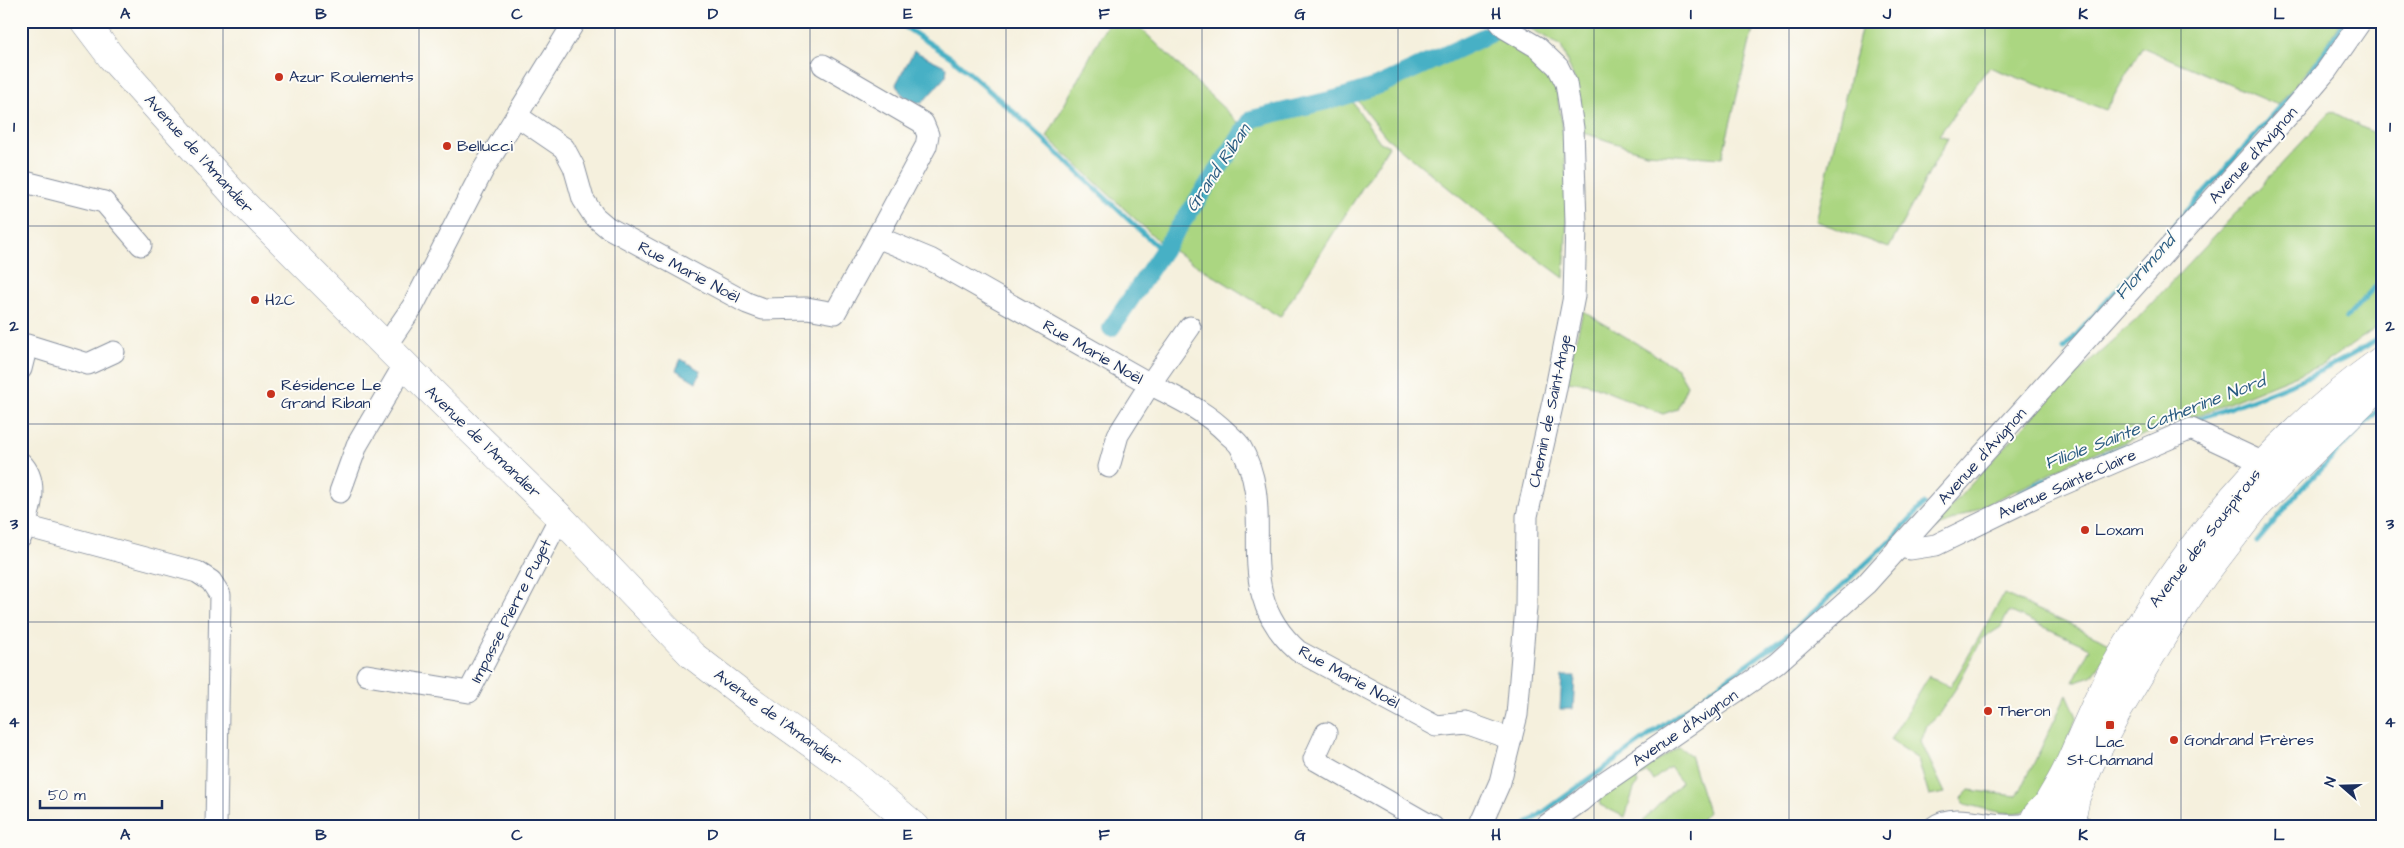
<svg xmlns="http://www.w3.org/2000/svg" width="2404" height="848" font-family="'Architects Daughter',sans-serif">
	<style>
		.green { fill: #abd681; stroke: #638270 }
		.water { fill: #46b0c5; stroke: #307092 }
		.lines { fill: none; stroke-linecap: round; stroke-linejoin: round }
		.stream { stroke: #46b0c5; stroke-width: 5 }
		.canal { stroke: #46b0c5; stroke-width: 18 }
		.minor-casing { stroke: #88909e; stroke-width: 23 }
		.major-casing { stroke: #88909e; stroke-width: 29 }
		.minor { stroke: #fff; stroke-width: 21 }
		.major { stroke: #fff; stroke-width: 28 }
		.grid { fill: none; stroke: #1b2f5e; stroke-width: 1; stroke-opacity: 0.55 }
		.poi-dot { fill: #c8321e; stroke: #fdfcf7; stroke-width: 2 }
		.labels { text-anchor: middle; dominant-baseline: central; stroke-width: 4; stroke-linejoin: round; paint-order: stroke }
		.poi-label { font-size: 16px; fill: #1b2f5e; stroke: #fdfcf7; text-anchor: start }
		.street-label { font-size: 16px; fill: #1b2f5e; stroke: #fdfcf7 }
		.water-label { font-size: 18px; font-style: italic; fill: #2a5c82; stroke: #fdfcf7 }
		.neatline { fill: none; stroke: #1b2f5e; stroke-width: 2 }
		.grid-label { font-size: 16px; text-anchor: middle; font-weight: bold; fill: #1b2f5e }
	</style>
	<rect width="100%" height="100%" fill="#fdfcf7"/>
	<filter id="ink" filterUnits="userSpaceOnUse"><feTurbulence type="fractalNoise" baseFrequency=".02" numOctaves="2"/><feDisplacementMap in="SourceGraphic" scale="10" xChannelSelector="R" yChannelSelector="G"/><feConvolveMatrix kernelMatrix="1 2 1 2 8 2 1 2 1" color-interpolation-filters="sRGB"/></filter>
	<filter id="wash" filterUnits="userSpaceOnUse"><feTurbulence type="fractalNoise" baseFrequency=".0096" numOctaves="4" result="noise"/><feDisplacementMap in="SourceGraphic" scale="20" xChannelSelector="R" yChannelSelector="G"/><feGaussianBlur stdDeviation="1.12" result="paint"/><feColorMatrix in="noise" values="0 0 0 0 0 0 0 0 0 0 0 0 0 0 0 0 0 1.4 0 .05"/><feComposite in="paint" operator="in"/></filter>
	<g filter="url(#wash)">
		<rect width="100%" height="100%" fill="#f5f0dd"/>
		<g class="green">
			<path d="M1109,21H1133L1241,125L1162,244L1047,137Z"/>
			<path d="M1517,21H1755L1722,158L1646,153L1584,133L1576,84L1561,46Z"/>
			<path d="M1863,21H2341L2321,54L2278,105L2142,47L2106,110L1989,67L1939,135L1948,138L1889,248L1816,221Z"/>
			<path d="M1501,35L1544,61L1555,81L1562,123L1568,194L1564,278L1511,239L1386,137L1357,100Z"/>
			<path d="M1352,101L1380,142L1389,146L1280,317L1169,248L1255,125Z"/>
			<path d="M2331,111L2383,138V323L2324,364L2204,413L2073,461L2036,481L1934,529L1931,528L2051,397L2136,320Z"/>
			<path d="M1583,311L1677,368L1687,385L1677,409L1663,414L1586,383L1566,381Z"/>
			<path d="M2004,594L2114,645L2092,676L2073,682L2090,648L2009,611L2001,627L1982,639L1956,688L1939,714L1927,725L1921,742L1945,793L1929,796L1918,759L1890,740L1929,676L1930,678L1951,686Z"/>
			<path d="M2067,694L2077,717C2068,737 2043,807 2022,812C2004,816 1983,808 1965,804L1961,798L1969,790L2016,796L2021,790Z"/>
			<path d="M1679,747L1690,755L1708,812L1695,827L1638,826L1681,782L1670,767L1653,780L1647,772L1636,780L1638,783L1634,789L1625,817L1600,805L1599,798Z"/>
		</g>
		<g class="water">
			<path d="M914,51L947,67L946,76L922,103C909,102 901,96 896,84Z"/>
			<path d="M681,359L701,371L696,382L676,370Z"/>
			<path d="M1562,676H1575L1573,709H1560Z"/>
		</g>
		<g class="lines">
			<g class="stream">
				<path d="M868,21H883"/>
				<path d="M896,21L952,58L1018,116L1162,251"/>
				<path d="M2346,318L2383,278"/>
				<path d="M2064,349L2306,78L2345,21"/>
				<path d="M2190,422C2256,398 2326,375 2383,335"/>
				<path d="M2020,493L2078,464L2126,446"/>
				<path d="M2257,542L2302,488L2383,405"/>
				<path d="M1523,827L1792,632L1892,539L1924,504"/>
			</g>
			<path class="canal" d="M1111,328L1252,119L1339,98L1380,85L1490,34"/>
		</g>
	</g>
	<g filter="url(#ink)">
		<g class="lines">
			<g class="minor-casing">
				<g id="minor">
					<path d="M823,65L923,123L928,135L926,146L877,237"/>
					<path d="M517,116L564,148L574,167L583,199L594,216L607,227L747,303L763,309L807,308L835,313L877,237L930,259L1150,384L1190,327"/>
					<path d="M21,181L104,202L141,245"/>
					<path d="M385,347L413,306L483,170L575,21"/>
					<path d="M21,369L27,345L88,364L114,352"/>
					<path d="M21,463C41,483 29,514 21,537"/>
					<path d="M1109,467L1118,435L1150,384C1178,399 1204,410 1227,433C1231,437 1237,441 1240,446C1281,515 1226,587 1298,651L1437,726L1466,723L1511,739"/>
					<path d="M340,492L357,445L404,365"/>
					<path d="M25,526L197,572L211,581L220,595L216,827"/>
					<path d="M1898,547L1910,549L1936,545L2045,492L2191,429L2255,459L2273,475"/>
					<path d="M367,675L469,692L560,517"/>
					<path d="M1326,733L1314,759L1433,827"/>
					<path d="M2076,824L2083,827"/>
					<path d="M1480,827L1500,782L1517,715L1526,607L1527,516L1555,393L1574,296L1576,223L1573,128L1566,83L1558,67L1537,47L1505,28L1499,21"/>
					<path d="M1544,827L1581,801L1599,786L1776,664L1866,584L2293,110L2327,70L2361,21"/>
					<path d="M1934,827C1952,813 1981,824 2002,825C2012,826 2023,825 2033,824"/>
				</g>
			</g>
			<g class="major-casing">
				<g id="major">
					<path d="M84,21L112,58L235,195L436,396L560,517L692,655L753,702L851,772L916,827"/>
					<path d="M2046,807C2053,793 2062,781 2068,767C2083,734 2096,700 2114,668C2182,549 2271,439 2383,359"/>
					<path d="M2073,812L2076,797L2091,762L2119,709L2170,624L2203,576L2256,507L2383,382"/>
					<path d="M2033,827C2034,811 2048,803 2062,805"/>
				</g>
			</g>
			<use href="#minor" class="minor"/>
			<use href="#major" class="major"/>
		</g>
	</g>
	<path class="grid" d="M223,21V827M419,21V827M615,21V827M810,21V827M1006,21V827M1202,21V827M1398,21V827M1594,21V827M1789,21V827M1985,21V827M2181,21V827M21,226H2383M21,424H2383M21,622H2383"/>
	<g class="poi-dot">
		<circle cx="279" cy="77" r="5"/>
		<circle cx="447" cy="146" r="5"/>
		<circle cx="255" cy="300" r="5"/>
		<circle cx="271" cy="394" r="5"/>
		<circle cx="2085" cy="530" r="5"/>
		<circle cx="1988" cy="711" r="5"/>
		<rect x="2105" y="720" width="10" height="10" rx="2.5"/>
		<circle cx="2174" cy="740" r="5"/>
	</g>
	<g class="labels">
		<g class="poi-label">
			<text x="289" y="77">Azur Roulements</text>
			<text x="457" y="146">Bellucci</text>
			<text x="265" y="300">H2C</text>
			<text x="281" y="385">Résidence Le<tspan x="281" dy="18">Grand Riban</tspan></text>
			<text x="2095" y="530">Loxam</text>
			<text x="1998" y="711">Theron</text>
			<text x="2184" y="740">Gondrand Frères</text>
			<text x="2110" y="742" text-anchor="middle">Lac<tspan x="2110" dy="18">St-Chamand</tspan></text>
		</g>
		<g class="street-label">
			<text transform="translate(199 154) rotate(48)">Avenue de l'Amandier</text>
			<text transform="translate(2253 155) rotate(-48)">Avenue d'Avignon</text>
			<text transform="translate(689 272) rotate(28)">Rue Marie Noël</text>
			<text transform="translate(1093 352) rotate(30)">Rue Marie Noël</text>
			<text transform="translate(1550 411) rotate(-78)">Chemin de Saint-Ange</text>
			<text transform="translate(483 442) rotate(44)">Avenue de l'Amandier</text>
			<text transform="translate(1982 456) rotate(-48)">Avenue d'Avignon</text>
			<text transform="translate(2067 484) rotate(-24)">Avenue Sainte-Claire</text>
			<text transform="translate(2205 538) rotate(-52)">Avenue des Souspirous</text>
			<text transform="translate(511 611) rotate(-63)">Impasse Pierre Puget</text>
			<text transform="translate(1349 677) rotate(29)">Rue Marie Noël</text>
			<text transform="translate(778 718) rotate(36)">Avenue de l'Amandier</text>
			<text transform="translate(1685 728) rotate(-34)">Avenue d'Avignon</text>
		</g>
		<g class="water-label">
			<text transform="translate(1218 168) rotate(-56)">Grand Riban</text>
			<text transform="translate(2145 267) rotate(-48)">Florimond</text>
			<text transform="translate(2155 422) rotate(-21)">Filiole Sainte Catherine Nord</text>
		</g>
	</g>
	<rect width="2404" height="848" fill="none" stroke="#fdfcf7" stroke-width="55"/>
	<g transform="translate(2342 786) rotate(290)" stroke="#fdfcf7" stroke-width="4" paint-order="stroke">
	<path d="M0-4L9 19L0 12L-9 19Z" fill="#1b2f5e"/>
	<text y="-8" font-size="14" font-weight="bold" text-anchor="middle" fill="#1b2f5e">N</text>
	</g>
	<path d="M40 800v8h122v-8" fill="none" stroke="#1b2f5e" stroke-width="2.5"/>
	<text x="48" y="800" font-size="15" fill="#1b2f5e" stroke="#fdfcf7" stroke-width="4" paint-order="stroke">50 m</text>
	<rect x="28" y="28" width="2348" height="792" class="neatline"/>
	<g class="grid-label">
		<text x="125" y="19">A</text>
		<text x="321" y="19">B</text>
		<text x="517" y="19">C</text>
		<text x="713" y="19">D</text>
		<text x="908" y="19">E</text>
		<text x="1104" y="19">F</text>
		<text x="1300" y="19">G</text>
		<text x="1496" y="19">H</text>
		<text x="1691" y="19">I</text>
		<text x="1887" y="19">J</text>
		<text x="2083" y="19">K</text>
		<text x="2279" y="19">L</text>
		<text x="14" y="132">1</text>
		<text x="2390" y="132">1</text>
		<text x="14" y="331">2</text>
		<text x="2390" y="331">2</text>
		<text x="14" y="529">3</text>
		<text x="2390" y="529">3</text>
		<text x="14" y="727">4</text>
		<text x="2390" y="727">4</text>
		<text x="125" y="840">A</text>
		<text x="321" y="840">B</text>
		<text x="517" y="840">C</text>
		<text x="713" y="840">D</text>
		<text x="908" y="840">E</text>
		<text x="1104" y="840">F</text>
		<text x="1300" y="840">G</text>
		<text x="1496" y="840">H</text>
		<text x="1691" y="840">I</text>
		<text x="1887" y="840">J</text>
		<text x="2083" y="840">K</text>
		<text x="2279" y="840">L</text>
	</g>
</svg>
